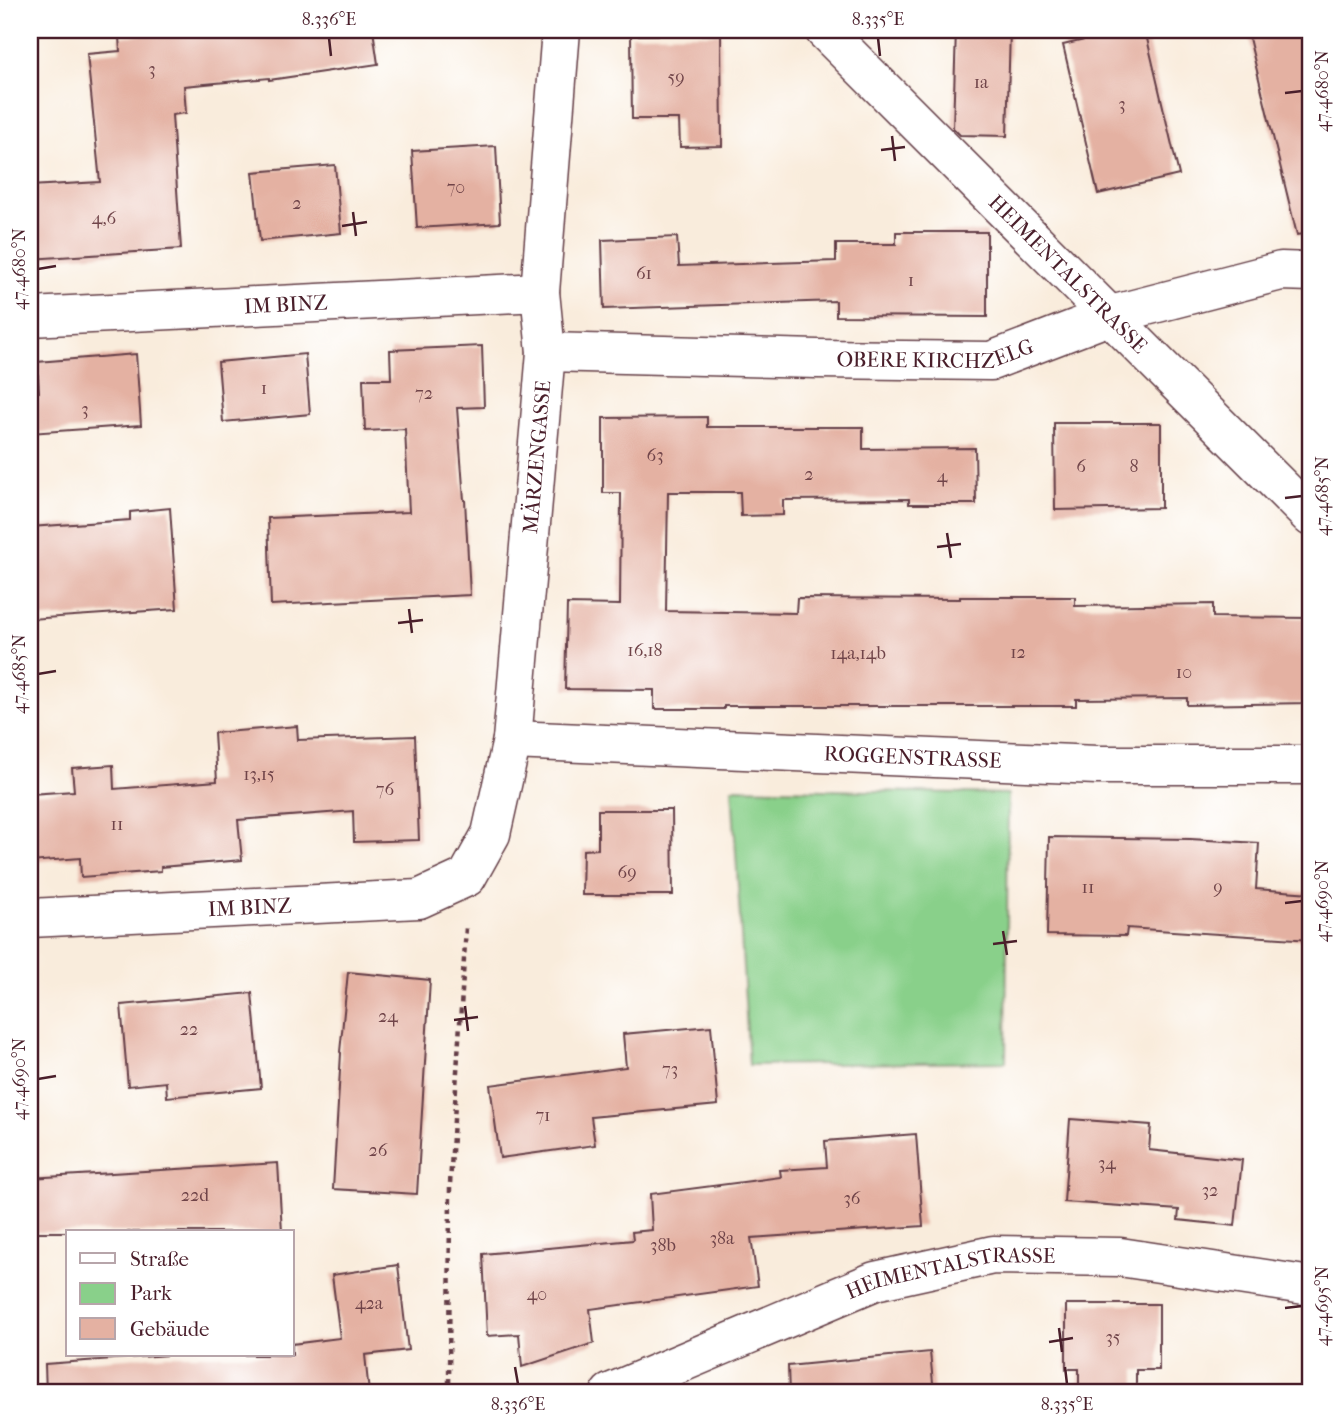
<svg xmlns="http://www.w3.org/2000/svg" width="1341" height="1423" font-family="'IM FELL French Canon',serif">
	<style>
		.green { fill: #89d08a; stroke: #6a785a; stroke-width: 2 }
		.building { fill: #e4b1a2 }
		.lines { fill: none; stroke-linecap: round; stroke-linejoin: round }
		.minor-casing { stroke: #643e46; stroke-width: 41 }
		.path { stroke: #643e46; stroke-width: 4.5; stroke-dasharray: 5 5; stroke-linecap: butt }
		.minor { stroke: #fff; stroke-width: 38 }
		.ticks { fill: none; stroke: #4a1f2b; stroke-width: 2.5 }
		.labels { text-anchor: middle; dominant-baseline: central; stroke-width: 6; stroke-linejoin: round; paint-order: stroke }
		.number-label { font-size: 18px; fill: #704449 }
		.street-label { font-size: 21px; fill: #4a1f2b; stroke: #fff }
		.neatline { fill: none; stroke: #4a1f2b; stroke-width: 2.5 }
		.ticks-label { font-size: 18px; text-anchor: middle; fill: #4a1f2b }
	</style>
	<rect width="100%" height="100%" fill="#fff"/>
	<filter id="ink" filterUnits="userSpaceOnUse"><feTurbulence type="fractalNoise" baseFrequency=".0143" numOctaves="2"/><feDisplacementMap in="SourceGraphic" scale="14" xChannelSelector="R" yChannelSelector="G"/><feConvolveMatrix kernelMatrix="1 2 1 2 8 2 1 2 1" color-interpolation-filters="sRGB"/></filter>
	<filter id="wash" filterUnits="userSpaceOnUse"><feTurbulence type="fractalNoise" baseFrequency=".00686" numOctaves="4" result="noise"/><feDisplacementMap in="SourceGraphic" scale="28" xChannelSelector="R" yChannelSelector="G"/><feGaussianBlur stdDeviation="1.57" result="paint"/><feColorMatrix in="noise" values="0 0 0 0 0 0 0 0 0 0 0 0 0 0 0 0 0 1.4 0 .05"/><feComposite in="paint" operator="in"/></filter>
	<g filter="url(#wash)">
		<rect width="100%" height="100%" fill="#f9ecdc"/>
		<path class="green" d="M732,788L1008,794L1006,1062L749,1065Z"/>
		<g id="blocks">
			<g class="building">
				<path d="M193,30H373L378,64L269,80V78L184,86L186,113L172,115L181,249L30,259V186L100,182L87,54L120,51L119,37Z"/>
				<path d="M956,30H1010L1007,136L960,135L953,128Z"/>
				<path d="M1127,30H1145L1179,175L1098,194L1063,45Z"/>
				<path d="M1285,30H1311V233L1297,235L1249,38Z"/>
				<path d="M721,34L722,146L680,147L679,119H632L631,35Z"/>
				<path d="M496,146L500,223L417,228L412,151Z"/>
				<path d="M335,165L341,233L260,241L253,172Z"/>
				<path d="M896,232H987V317L836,316V301L604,309L602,240L677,237L679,266L836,261V244H896Z"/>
				<path d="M482,346L484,407L457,408L464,500H465L470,595L271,605L268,518L409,512L405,429L365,431L363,379H391L390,350Z"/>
				<path d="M136,354L141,425L30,433V392H39L37,362Z"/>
				<path d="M305,354L310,414L223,422L218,362Z"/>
				<path d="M707,417V427H863V449L975,448L976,504H909V499L783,500V515L741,516L740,492H668L666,611L796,613L797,598L960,599V597H1075V606L1213,604V617L1311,618V703L1187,705V698L1076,699V706H724V709H654V690L565,689L567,604L620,605L621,493H603V418Z"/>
				<path d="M1054,423H1161V508L1055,510Z"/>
				<path d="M170,508L177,609L30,619V527L130,520V512Z"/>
				<path d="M297,726L298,740L415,736L419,840L354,842L353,811L238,820L242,860L161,867V871L81,877L80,858L30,862V794L74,791L72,768L113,765L114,789L217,781L214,733Z"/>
				<path d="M598,810H672L673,895H582L583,850L598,849Z"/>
				<path d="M1049,837L1190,839L1259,843L1256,889L1311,893V940L1127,928L1126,936L1047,935Z"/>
				<path d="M348,972L430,980L417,1194L333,1189L341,1053L340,1052Z"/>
				<path d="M252,993L261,1088L167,1097L166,1082L128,1086L121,1005Z"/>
				<path d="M711,1026L718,1105L591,1117L595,1145L500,1158L490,1085L626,1067L623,1034Z"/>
				<path d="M1070,1119L1151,1125L1149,1150L1242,1160L1235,1226L1178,1220L1179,1210L1064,1202Z"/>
				<path d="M916,1134L923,1226L751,1238L758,1286L590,1309L594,1343L522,1367L519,1334L487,1336L483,1254L633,1240L632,1232L652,1230L650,1194L781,1177L780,1170L827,1167L825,1141Z"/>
				<path d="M278,1163L282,1232H30V1178Z"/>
				<path d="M398,1265L408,1350L365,1355L369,1393H46L45,1364L168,1355H292V1344L340,1338L332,1275Z"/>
				<path d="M1066,1304H1159V1370H1136V1393H1079V1369H1066Z"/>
				<path d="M930,1352L934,1393H789L788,1366Z"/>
			</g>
		</g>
	</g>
	<g filter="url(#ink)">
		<use href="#blocks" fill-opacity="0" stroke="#643e46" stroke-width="2"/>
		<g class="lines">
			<g class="minor-casing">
				<g id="minor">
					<path id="s1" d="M824,30L1311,517"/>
					<path id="s2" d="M30,317L540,292"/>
					<path id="s3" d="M546,352L817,359L991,361L1111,315L1281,271L1311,272"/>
					<path id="s4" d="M512,740L1097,765H1311"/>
					<path id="s5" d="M30,918L419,899L467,877L491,834L512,740L546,352L540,292L561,30"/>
					<path id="s6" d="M610,1393L875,1281L993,1255L1120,1257L1311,1286"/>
				</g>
			</g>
			<path class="path" d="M449,1393L450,1184L466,927"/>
			<use href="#minor" class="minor"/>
		</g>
	</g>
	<path class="ticks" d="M329,38L331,56M878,38L880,56M1285,93L1302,91M892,136L895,161M881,150L905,147M353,212L356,236M342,226L367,222M38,269L56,266M1285,498L1302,496M947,533L951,558M937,547L961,544M409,609L412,633M398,623L423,620M38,674L56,671M1285,903L1302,901M1003,931L1007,955M993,944L1017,941M465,1006L468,1031M454,1020L478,1017M38,1079L56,1076M1285,1308L1302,1306M1059,1328L1062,1352M1049,1342L1073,1338M515,1367L518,1384M1065,1367L1067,1384"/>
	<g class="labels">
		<g class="number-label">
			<text x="152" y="69">3</text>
			<text x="676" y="77">59</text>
			<text x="981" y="82">1a</text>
			<text x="1122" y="104">3</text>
			<text x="456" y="187">70</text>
			<text x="297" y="203">2</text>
			<text x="104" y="218">4,6</text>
			<text x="644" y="273">61</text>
			<text x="911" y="280">1</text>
			<text x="264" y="388">1</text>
			<text x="424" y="393">72</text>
			<text x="85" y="409">3</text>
			<text x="655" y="455">63</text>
			<text x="1081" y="466">6</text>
			<text x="1134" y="466">8</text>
			<text x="809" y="474">2</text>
			<text x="942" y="476">4</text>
			<text x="645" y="650">16,18</text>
			<text x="1018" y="652">12</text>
			<text x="858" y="653">14a,14b</text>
			<text x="1184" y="672">10</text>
			<text x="259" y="774">13,15</text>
			<text x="385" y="789">76</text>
			<text x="117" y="824">11</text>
			<text x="627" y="872">69</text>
			<text x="1088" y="887">11</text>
			<text x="1218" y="887">9</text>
			<text x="388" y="1016">24</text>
			<text x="189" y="1029">22</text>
			<text x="670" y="1069">73</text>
			<text x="543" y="1115">71</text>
			<text x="378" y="1150">26</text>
			<text x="1107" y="1163">34</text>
			<text x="1210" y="1190">32</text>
			<text x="195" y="1195">22d</text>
			<text x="852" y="1198">36</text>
			<text x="722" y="1238">38a</text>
			<text x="663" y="1245">38b</text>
			<text x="537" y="1294">40</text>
			<text x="369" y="1303">42a</text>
			<text x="1113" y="1337">35</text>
		</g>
		<g class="street-label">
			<text stroke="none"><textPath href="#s1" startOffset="345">HEIMENTALSTRASSE</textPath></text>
			<text stroke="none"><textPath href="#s2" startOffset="256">IM BINZ</textPath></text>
			<text stroke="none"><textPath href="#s3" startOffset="390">OBERE KIRCHZELG</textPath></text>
			<text stroke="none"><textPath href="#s5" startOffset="872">MÄRZENGASSE</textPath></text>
			<text stroke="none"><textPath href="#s4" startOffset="401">ROGGENSTRASSE</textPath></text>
			<text stroke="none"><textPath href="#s5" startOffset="220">IM BINZ</textPath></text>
			<text stroke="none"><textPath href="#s6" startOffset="364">HEIMENTALSTRASSE</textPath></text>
		</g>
	</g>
	<rect width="1341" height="1423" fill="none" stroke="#fff" stroke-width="77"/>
	<rect x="66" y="1230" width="228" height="126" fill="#ffffff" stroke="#b7a5aa" stroke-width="2"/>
	<rect x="80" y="1253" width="35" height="10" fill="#ffffff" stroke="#b7a5aa" stroke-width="2"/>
	<text x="130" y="1266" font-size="21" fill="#4a1f2b">Straße</text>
	<rect x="80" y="1283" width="35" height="21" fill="#89d08a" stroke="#b7a5aa" stroke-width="2"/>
	<text x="130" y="1300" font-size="21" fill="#4a1f2b">Park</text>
	<rect x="80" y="1318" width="35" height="21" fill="#e4b1a2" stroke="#b7a5aa" stroke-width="2"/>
	<text x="130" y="1336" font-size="21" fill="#4a1f2b">Gebäude</text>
	<rect x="38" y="38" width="1264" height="1346" class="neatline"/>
	<g class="ticks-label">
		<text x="329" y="25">8.336°E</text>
		<text x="878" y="25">8.335°E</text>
		<text transform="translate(1322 91) rotate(-90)" y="6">47.4680°N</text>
		<text transform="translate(19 269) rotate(-90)" y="6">47.4680°N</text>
		<text transform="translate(1322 496) rotate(-90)" y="6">47.4685°N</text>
		<text transform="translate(19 674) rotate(-90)" y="6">47.4685°N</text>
		<text transform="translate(1322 901) rotate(-90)" y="6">47.4690°N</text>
		<text transform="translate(19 1079) rotate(-90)" y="6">47.4690°N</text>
		<text transform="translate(1322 1306) rotate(-90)" y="6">47.4695°N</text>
		<text x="518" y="1410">8.336°E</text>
		<text x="1067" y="1410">8.335°E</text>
	</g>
</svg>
